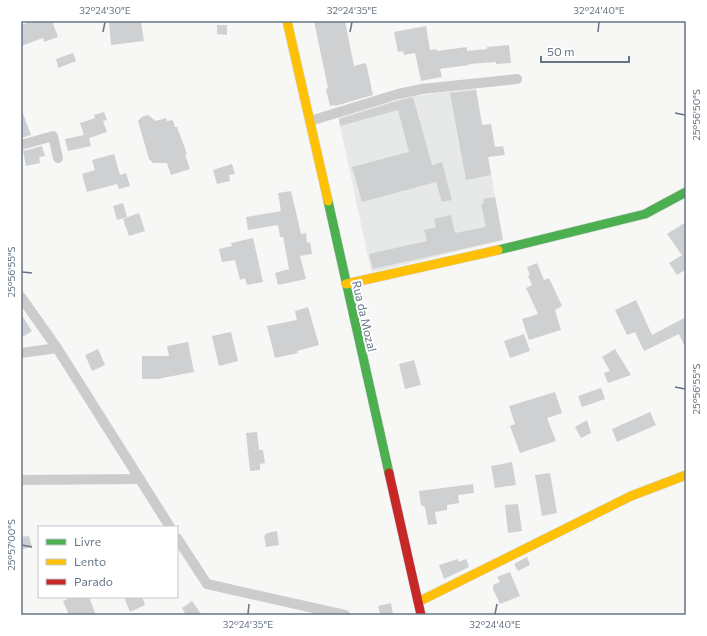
<svg xmlns="http://www.w3.org/2000/svg" width="707" height="636" font-family="Commissioner,sans-serif">
	<style>
		.built { fill: #e7e9e9 }
		.building { fill: #cfd0d1 }
		.lines { fill: none; stroke-linecap: round; stroke-linejoin: round }
		.fast-casing { stroke: #d3d4d5; stroke-width: 10 }
		.slow-casing { stroke: #d3d4d5; stroke-width: 10 }
		.jam-casing { stroke: #d3d4d5; stroke-width: 10 }
		.street { stroke: #cccccd; stroke-width: 10 }
		.fast { stroke: #4caf50; stroke-width: 9 }
		.slow { stroke: #ffc107; stroke-width: 9 }
		.jam { stroke: #c62828; stroke-width: 9 }
		.ticks { fill: none; stroke: #677586; stroke-width: 1.5 }
		.labels { text-anchor: middle; dominant-baseline: central; stroke-width: 4; stroke-linejoin: round; paint-order: stroke }
		.street-label { font-size: 12px; fill: #677586; stroke: #fff }
		.neatline { fill: none; stroke: #677586; stroke-width: 1.5 }
		.ticks-label { font-size: 10px; text-anchor: middle; fill: #677586 }
	</style>
	<rect width="100%" height="100%" fill="#f7f7f6"/>
	<path class="built" d="M476,88L503,240L374,272L371,271L338,116L413,96Z"/>
	<g class="building">
		<path d="M33,21H52L58,37L44,42L43,38L21,46V25Z"/>
		<path d="M109,21H141L144,41L111,45Z"/>
		<path d="M314,21H345L354,66L366,63L373,95L335,106V105L330,106L326,89L328,88Z"/>
		<path d="M217,25H227V35L217,34Z"/>
		<path d="M426,26L430,50L437,49V51L467,47V51L487,49V47L509,45L511,63L496,64V62L469,64V65L440,69L442,77L421,81L415,53L404,55L403,51L398,52L394,32Z"/>
		<path d="M73,53L76,61L58,68L56,59Z"/>
		<path d="M476,90L482,125L491,124L495,147L503,146L505,155L488,157L491,175L466,180L450,93Z"/>
		<path d="M413,97L432,165L442,162L452,200L442,202L436,182L362,202L352,167L409,152L398,110L340,126L339,119L400,100Z"/>
		<path d="M21,111H22L31,135L21,138Z"/>
		<path d="M104,112L107,120L103,121L107,132L89,138L91,146L68,151L65,139L84,135L80,123L95,118L94,115Z"/>
		<path d="M148,115L156,121L166,118L167,121L173,120L175,127H177L187,154H185L190,169L171,175L167,163H153L149,159L138,121L142,117Z"/>
		<path d="M42,146L45,156L39,157L40,163L26,166L23,151Z"/>
		<path d="M114,154L120,175L126,173L130,186L119,189L117,184L87,192L82,174L95,170L92,160Z"/>
		<path d="M232,164L235,174L229,175L230,181L217,184L213,170Z"/>
		<path d="M291,191L301,234L306,233L307,243L310,242L312,254L300,256L306,279L278,285L275,273L289,269L283,237H280L278,225L248,230L246,217L281,211L278,193Z"/>
		<path d="M495,197L503,240L373,269L369,254L427,241L424,230L436,227L434,219L451,215L455,233L486,227L481,204L484,203L483,199Z"/>
		<path d="M123,203L127,217L117,220L113,206Z"/>
		<path d="M139,213L145,231L129,236L123,219Z"/>
		<path d="M686,222V269L677,275L669,263L682,255L667,234Z"/>
		<path d="M253,238L263,282L247,285L245,278L240,280L235,260L222,262L219,249L232,246L231,243Z"/>
		<path d="M537,263L544,280L549,278L562,306L555,310L561,330L529,340L522,319L538,314L526,288L532,285L528,276L530,275L527,267Z"/>
		<path d="M636,300L652,335L686,317V349L679,334L644,351L635,332L627,335L615,310Z"/>
		<path d="M308,307L319,345L297,351L298,353L275,358L267,326L297,320L295,311Z"/>
		<path d="M21,314L32,331L21,338Z"/>
		<path d="M231,332L238,361L219,366L212,336Z"/>
		<path d="M524,334L530,351L510,358L504,341Z"/>
		<path d="M188,342L194,372L157,379H142V356H169L167,346Z"/>
		<path d="M98,349L105,365L92,371L85,355Z"/>
		<path d="M615,349L631,375L608,383L604,373L610,371L602,357Z"/>
		<path d="M414,360L421,385L405,389L399,364Z"/>
		<path d="M601,388L605,399L582,407L578,396Z"/>
		<path d="M555,392L562,413L547,418L556,441L520,453L510,426L515,424L509,406Z"/>
		<path d="M650,412L656,425L617,442L612,429Z"/>
		<path d="M587,420L591,433L581,438L575,427Z"/>
		<path d="M257,432L259,450H263L265,463L260,464V470L250,471L246,433Z"/>
		<path d="M512,462L516,485L495,488L491,466Z"/>
		<path d="M550,473L557,513L542,516L535,475Z"/>
		<path d="M473,484L474,493L458,495L459,503L447,505V510L435,512L437,524L428,525L425,507L421,505L419,491Z"/>
		<path d="M518,504L522,531L508,533L505,505Z"/>
		<path d="M277,531L279,545L266,547L264,536L267,533Z"/>
		<path d="M29,536L32,547L23,549L21,537Z"/>
		<path d="M527,557L530,565L518,571L514,564Z"/>
		<path d="M458,559L459,562L466,559L469,567L444,579L439,565Z"/>
		<path d="M510,572L520,596L500,604L493,589V585L500,582L497,577Z"/>
		<path d="M72,597H89L96,615H69L63,601Z"/>
		<path d="M124,597H142L145,605L130,612Z"/>
		<path d="M192,601L202,615H186L182,608Z"/>
		<path d="M391,603L393,614L387,615L380,613L378,606Z"/>
	</g>
	<g class="lines">
		<g class="fast-casing">
			<g id="fast">
				<path d="M328,201L389,473"/>
				<path d="M498,250L645,214L686,192"/>
			</g>
		</g>
		<g class="slow-casing">
			<g id="slow">
				<path d="M287,21L328,201"/>
				<path d="M346,284L498,250"/>
				<path d="M418,602L631,496L686,475"/>
			</g>
		</g>
		<g class="jam-casing">
			<path id="jam" d="M389,473L421,615"/>
		</g>
		<g class="street">
			<path d="M310,121L398,94L422,89L517,79"/>
			<path d="M21,145L53,136L58,158"/>
			<path d="M21,297L57,348L170,527"/>
			<path d="M21,353L57,348"/>
			<path d="M21,480L140,479"/>
			<path d="M177,538L207,584L345,615"/>
		</g>
		<use href="#fast" class="fast"/>
		<use href="#slow" class="slow"/>
		<use href="#jam" class="jam"/>
	</g>
	<path class="ticks" d="M103,32L105,22M350,32L352,22M598,32L599,22M675,113L685,115M22,272L32,273M675,387L685,389M22,545L32,547M248,614L249,604M495,614L497,604"/>
	<g class="labels">
		<g class="street-label">
			<text transform="translate(365 316) rotate(77)">Rua da Mozal</text>
		</g>
	</g>
	<rect width="707" height="636" fill="none" stroke="#ffffff" stroke-width="44"/>
	<rect x="38" y="526" width="140" height="72" fill="#ffffff" stroke="#c2c8cf"/>
	<rect x="46" y="539" width="20" height="6" fill="#4caf50" stroke="#c2c8cf"/>
	<text x="74" y="546" font-size="12" fill="#677586">Livre</text>
	<rect x="46" y="559" width="20" height="6" fill="#ffc107" stroke="#c2c8cf"/>
	<text x="74" y="566" font-size="12" fill="#677586">Lento</text>
	<rect x="46" y="579" width="20" height="6" fill="#c62828" stroke="#c2c8cf"/>
	<text x="74" y="586" font-size="12" fill="#677586">Parado</text>
	<path d="M541 56v6h88v-6" fill="none" stroke="#677586" stroke-width="2"/>
	<text x="547" y="56" font-size="12" fill="#677586" stroke="#ffffff" stroke-width="3" paint-order="stroke">50 m</text>
	<rect x="22" y="22" width="663" height="592" class="neatline"/>
	<g class="ticks-label">
		<text x="105" y="14">32°24'30"E</text>
		<text x="352" y="14">32°24'35"E</text>
		<text x="599" y="14">32°24'40"E</text>
		<text transform="translate(696 115) rotate(-90)" y="4">25°56'50"S</text>
		<text transform="translate(11 272) rotate(-90)" y="4">25°56'55"S</text>
		<text transform="translate(696 389) rotate(-90)" y="4">25°56'55"S</text>
		<text transform="translate(11 545) rotate(-90)" y="4">25°57'00"S</text>
		<text x="248" y="628">32°24'35"E</text>
		<text x="495" y="628">32°24'40"E</text>
	</g>
</svg>
